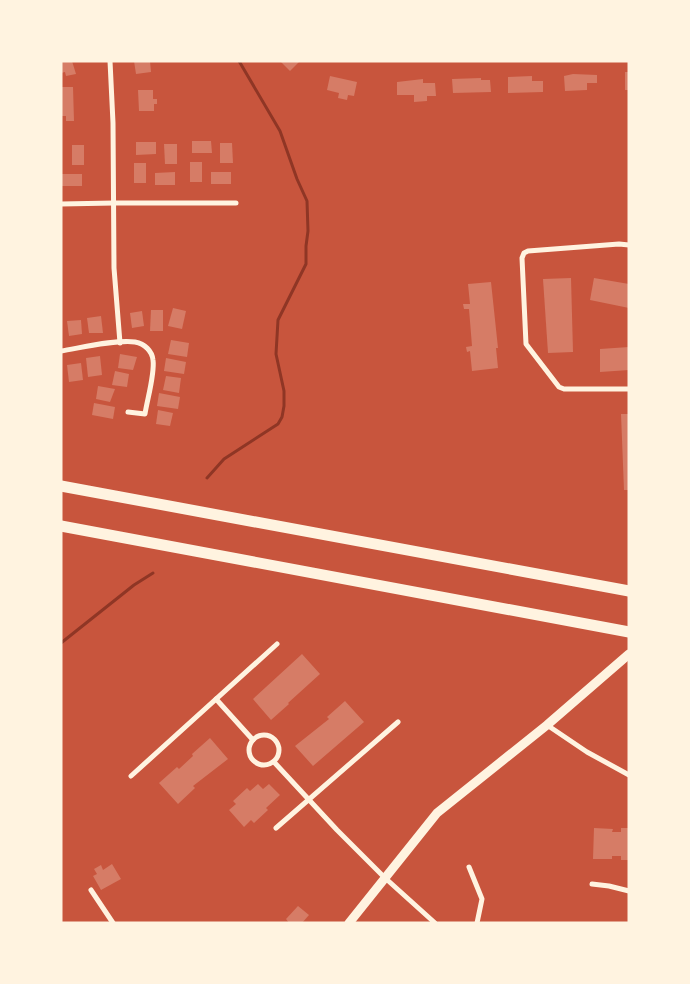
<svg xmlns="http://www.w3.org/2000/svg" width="690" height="984" font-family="Roboto,sans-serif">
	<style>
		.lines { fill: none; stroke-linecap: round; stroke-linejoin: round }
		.stream { stroke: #8f3625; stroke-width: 3 }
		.building { fill: #d67c66 }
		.minor { stroke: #fff3e0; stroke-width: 5 }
		.secondary { stroke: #fff3e0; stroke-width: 9 }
		.motorway { stroke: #fff3e0; stroke-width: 11 }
	</style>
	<rect width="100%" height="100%" fill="#c8553d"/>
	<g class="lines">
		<g class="stream">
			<path d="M207,478L224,459L278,424L282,417L284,406V391L276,354L278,320L306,264V246L308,231L307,201L297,179L280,131L239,61"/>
			<path d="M61,643L134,585L153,573"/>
		</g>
	</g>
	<g class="building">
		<path d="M61,61H72L76,74L66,76L65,72L61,73Z"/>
		<path d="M134,61H150L151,72L136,74Z"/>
		<path d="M280,61H300L290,71Z"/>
		<rect x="625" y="72" width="4" height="18"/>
		<path d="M573,74L597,75V83H587V90L565,91L564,76Z"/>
		<path d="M330,76L357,82L354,96L348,95L347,100L338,98L339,93L327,90Z"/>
		<path d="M532,76V81H543V92L508,93V77Z"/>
		<path d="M481,78V80H490L491,92L453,93L452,79Z"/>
		<path d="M423,79V83H435L436,96H427V101L414,102V95H397V82Z"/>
		<path d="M61,87H73L74,121H66V116H61Z"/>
		<path d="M138,90H153V99H157V104H154V111H139Z"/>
		<path d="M192,141H211L212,153H192Z"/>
		<path d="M136,142H156V154L136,155Z"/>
		<path d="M220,143H232L233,163H220Z"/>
		<path d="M164,144H177V164H165Z"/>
		<rect x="72" y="145" width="12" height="20"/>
		<rect x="190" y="162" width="12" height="20"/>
		<rect x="134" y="163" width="12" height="20"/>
		<path d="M175,172V185H155V173Z"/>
		<rect x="211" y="172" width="20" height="12"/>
		<rect x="62" y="174" width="20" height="12"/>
		<path d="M571,278L573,352L548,353L543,279Z"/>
		<path d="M594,278L629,284V308L590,300Z"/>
		<path d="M491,282L498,348H496L498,368L472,371L470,351L467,352L466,347L472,346L469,309H464L463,304H470L468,284Z"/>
		<path d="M173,308L186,311L182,329L168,326Z"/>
		<path d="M151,310H163V331H150Z"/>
		<path d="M142,311L144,326L132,328L130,313Z"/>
		<path d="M101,316L103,333H89L87,318Z"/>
		<path d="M81,320L82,334L69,336L67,321Z"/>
		<path d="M171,340L189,343L187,357L168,354Z"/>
		<path d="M629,347V370L600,372V349Z"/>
		<path d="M120,354L137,357L133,370L118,368Z"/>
		<path d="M100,356L102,375L88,377L86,358Z"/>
		<path d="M166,358L186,362L184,374L164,371Z"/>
		<path d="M81,363L83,380L69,382L67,365Z"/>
		<path d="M115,371L129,374L127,387L112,385Z"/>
		<path d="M166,376L181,378L179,393L163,390Z"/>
		<path d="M98,386L115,389L110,402L96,399Z"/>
		<path d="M159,393L180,397L178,409L157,406Z"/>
		<path d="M94,403L115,407L113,419L92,415Z"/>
		<path d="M158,410L173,413L170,426L156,424Z"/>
		<path d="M621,414H629V490H624Z"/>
		<path d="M302,654L320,674L288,703L289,704L271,720L253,699Z"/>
		<path d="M345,701L364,722L313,766L295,746L329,719L327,717Z"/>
		<path d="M210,738L228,759L193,786L195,788L178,804L159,783L177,767L179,769L193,756L192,754Z"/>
		<path d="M258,784L263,789L269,784L280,795L266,808L268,810L254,823L251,820L244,827L229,810L236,804L233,801L247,788L250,791Z"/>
		<path d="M594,828L613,829L612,832H621V828H629V860H621V856H612V859H593Z"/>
		<path d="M112,864L121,879L101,890L93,876L97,874L94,869L101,865L103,870Z"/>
		<path d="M298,906L309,915L302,923H289L286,919Z"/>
	</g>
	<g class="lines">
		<g class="minor">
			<path d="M110,61L113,123L114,268L120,343"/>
			<path d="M61,204L114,203H236"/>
			<path d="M629,245L619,244L528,251L524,253L522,258L526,344L559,387L564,389H629"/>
			<path d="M61,351C80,348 117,339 135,342C145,344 152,351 153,360C155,374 147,400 145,414L128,412"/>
			<path d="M216,699L253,740"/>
			<path d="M547,725L587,752L629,775"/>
			<circle cx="264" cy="750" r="15"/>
			<path d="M274,762L337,830L384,877L435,923"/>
			<path d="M131,776L277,644"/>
			<path d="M276,828L398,722"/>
			<path d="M469,867L482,899L477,923"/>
			<path d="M592,884L609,886L629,891"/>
			<path d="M91,890L113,923"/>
		</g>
		<path class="secondary" d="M349,923L437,813L547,725L629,654"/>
		<g class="motorway">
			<path d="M61,486L629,591"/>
			<path d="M61,526L629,632"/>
		</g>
	</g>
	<rect width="690" height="984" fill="none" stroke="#fff3e0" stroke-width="125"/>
</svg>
